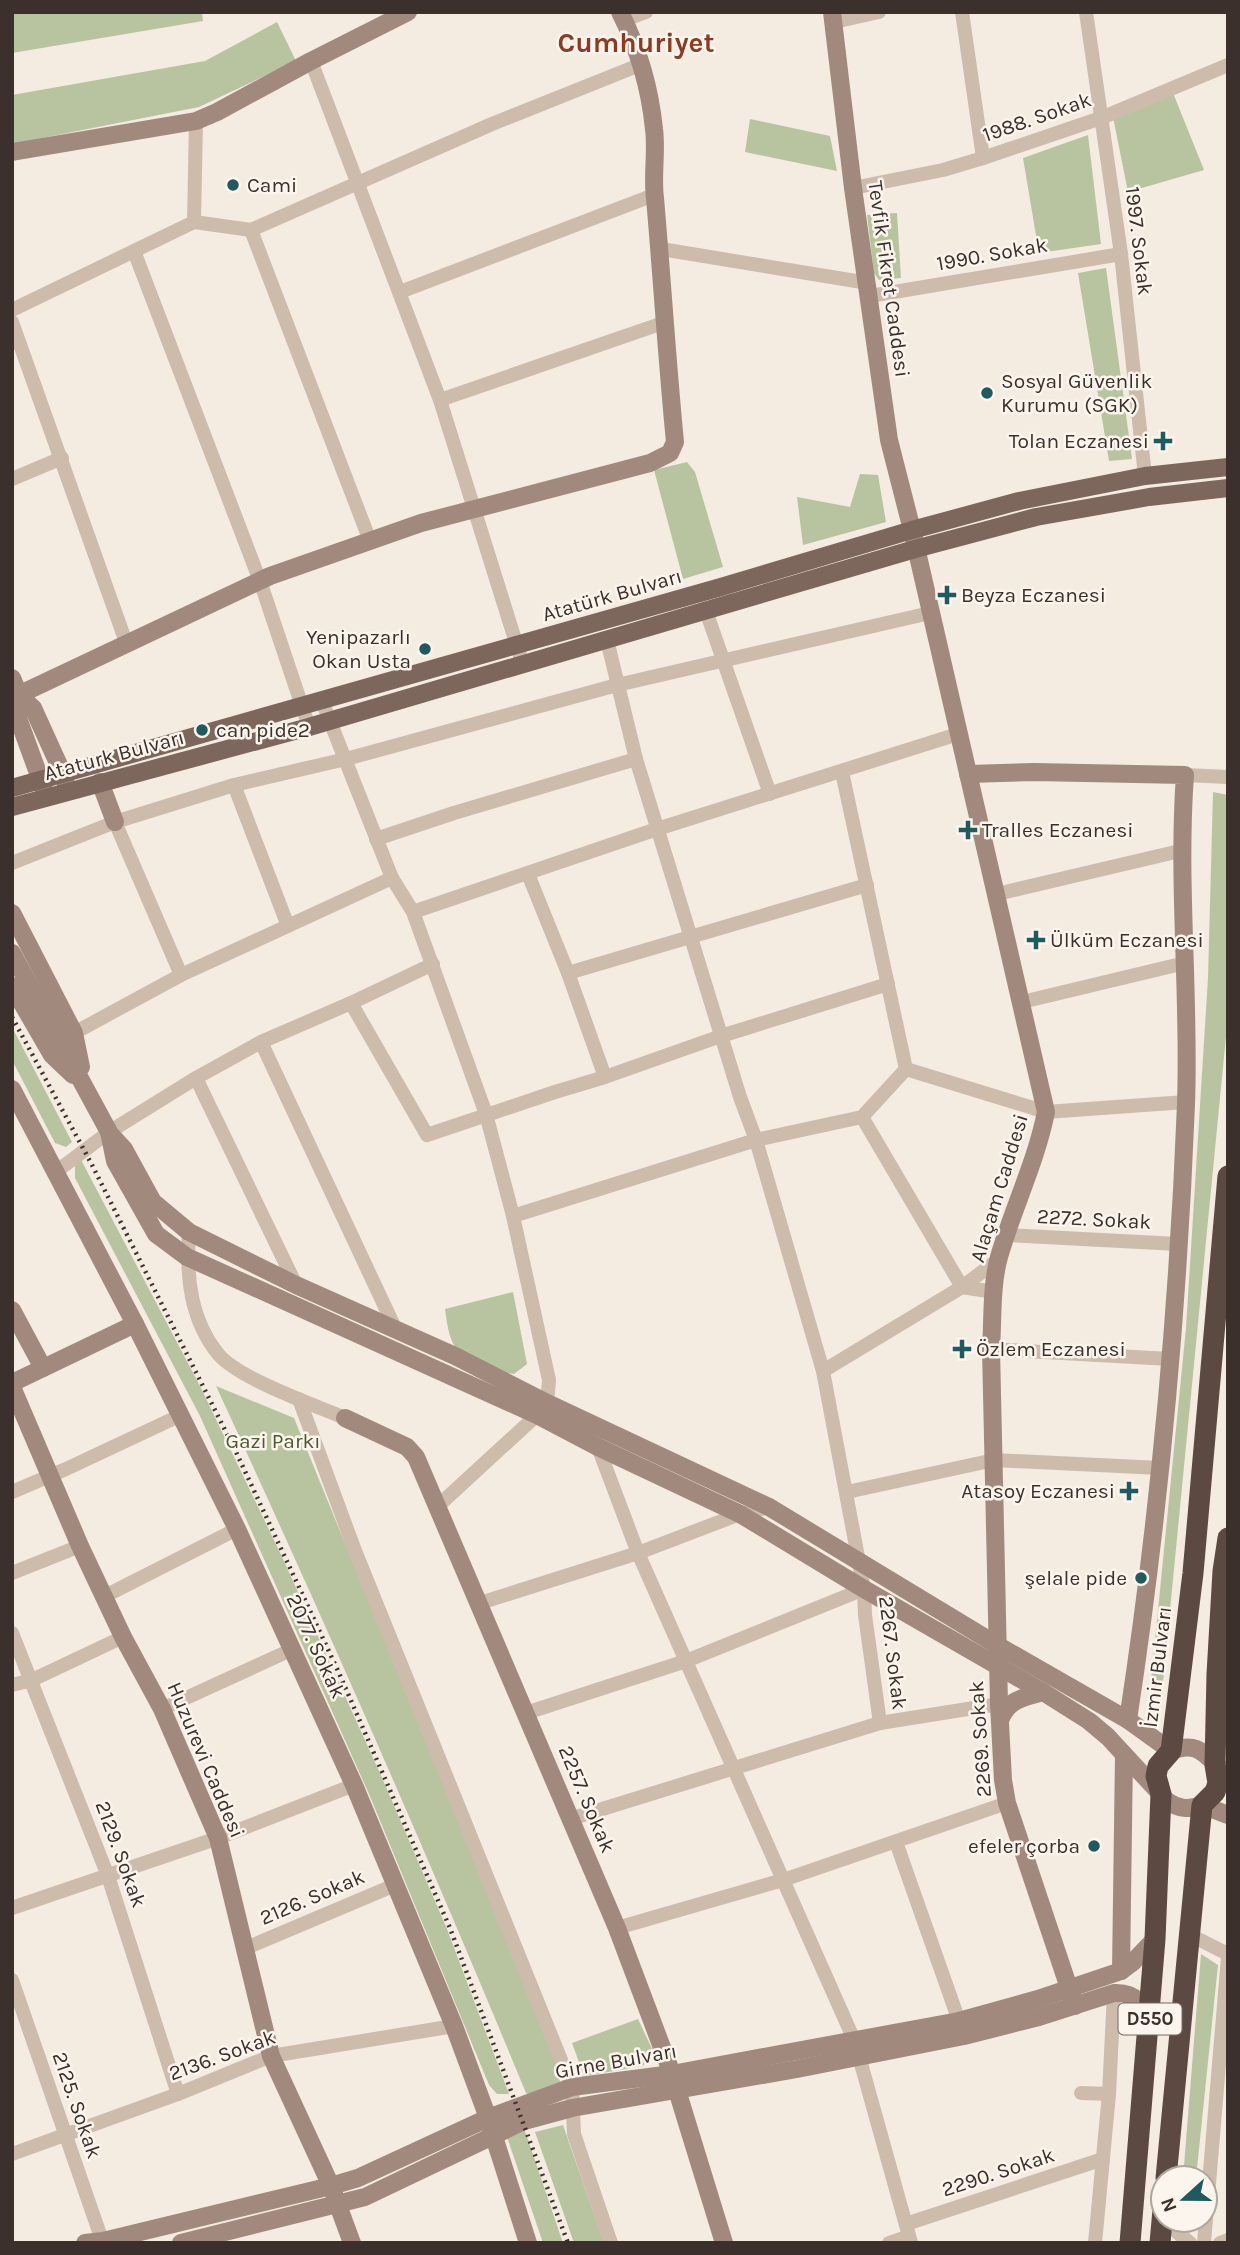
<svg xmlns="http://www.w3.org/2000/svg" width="1240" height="2255" font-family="Karla,sans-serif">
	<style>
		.green { fill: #b8c4a0 }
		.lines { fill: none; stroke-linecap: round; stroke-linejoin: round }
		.street { stroke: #cdbbac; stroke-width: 14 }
		.secondary { stroke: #a18a7d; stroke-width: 18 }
		.primary { stroke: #7d675c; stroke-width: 18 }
		.highway { stroke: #5c4a42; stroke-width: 21 }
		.rail { stroke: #3b302b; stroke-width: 4.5; stroke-dasharray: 2 5; stroke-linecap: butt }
		.poi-dot { fill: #1f5a5e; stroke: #fbf5ee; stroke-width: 2.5 }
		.labels { text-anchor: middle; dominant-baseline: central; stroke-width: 5; stroke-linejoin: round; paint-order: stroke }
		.shield { fill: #fbf5ee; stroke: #756b66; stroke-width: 2 }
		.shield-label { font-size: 19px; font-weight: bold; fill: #3b302b }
		.street-label { font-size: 21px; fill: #3b302b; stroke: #fbf5ee }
		.poi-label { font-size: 21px; fill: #3b302b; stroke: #fbf5ee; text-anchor: start }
		.park-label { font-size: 21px; fill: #4a5a2e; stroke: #fbf5ee }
		.district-label { font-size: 28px; font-weight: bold; fill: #8c3b22; stroke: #fbf5ee }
	</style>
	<rect width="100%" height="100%" fill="#f4ebe1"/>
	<g class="green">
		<path d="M12,12H202L203,21L12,53Z"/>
		<path d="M277,22L296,61L199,107L12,144V95L205,61Z"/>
		<path d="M1173,93L1204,170L1128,192L1113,117Z"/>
		<path d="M750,119L830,136L837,171L745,152Z"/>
		<path d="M1088,135L1101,244L1039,253L1023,158Z"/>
		<path d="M897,213L901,278L879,280L874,273L867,215Z"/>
		<path d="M1106,268L1132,459L1109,461L1078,273Z"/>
		<path d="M687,462L695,472L723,567L683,579L654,470Z"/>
		<path d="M860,474L878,475L886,522L803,545L797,497L850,507Z"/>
		<path d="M1213,792L1228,795V1016L1162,1692L1150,1691L1186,1328L1208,978Z"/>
		<path d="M12,1027L72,1142L66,1147L55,1143L12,1060Z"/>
		<path d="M79,1156L201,1388L283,1559L383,1780L447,1929L509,2094H497L489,2085L369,1794L200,1416L75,1178V1158Z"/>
		<path d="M513,1292L527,1364L514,1374C500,1373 462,1358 455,1347C448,1336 447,1321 445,1309Z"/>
		<path d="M216,1386L294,1418L558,2067L560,2082L535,2098L526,2093C428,1855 324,1620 216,1386Z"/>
		<path d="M1201,1954L1218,1965L1196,2178H1183Z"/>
		<path d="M638,2019L654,2053L643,2066L584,2076L572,2043Z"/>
		<path d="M523,2125L563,2243H543L507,2137Z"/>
		<path d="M563,2125L604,2243H574L535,2132Z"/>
	</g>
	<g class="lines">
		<g class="street">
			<path d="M962,12L983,158"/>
			<path d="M1086,12L1121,254L1145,476"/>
			<path d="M624,20L646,12"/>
			<path d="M834,22L879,12"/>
			<path d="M311,61L440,400L523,665"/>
			<path d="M853,188L943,170L983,158L1101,118L1228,65"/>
			<path d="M194,222L251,230L370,541"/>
			<path d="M251,230L492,124L642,64"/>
			<path d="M661,249L868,283"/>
			<path d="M134,251L260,581L309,727"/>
			<path d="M400,292L654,195"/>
			<path d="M870,296L1121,254"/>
			<path d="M12,310L194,222L196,121"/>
			<path d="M12,322L127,645"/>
			<path d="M440,400L663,323"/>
			<path d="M12,479L62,458"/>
			<path d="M706,611L770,794"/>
			<path d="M322,701L392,878L413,912L486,1114L513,1216L549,1380L547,1403L537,1415L438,1506"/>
			<path d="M842,772L906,1069"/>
			<path d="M1185,775L1228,777"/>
			<path d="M234,785L288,926"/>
			<path d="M115,822L181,975"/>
			<path d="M376,839L454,813L636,759"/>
			<path d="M12,863L115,822L234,785L346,759L617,685L930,613"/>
			<path d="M528,874L568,973L605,1077"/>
			<path d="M997,894L1184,850"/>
			<path d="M413,912L657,829L958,734"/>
			<path d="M568,973L867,885"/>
			<path d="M1022,1002L1185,963"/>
			<path d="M351,1003L427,1135L555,1092L605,1077L721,1036L888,984"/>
			<path d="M74,1033L181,975L392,878"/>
			<path d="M261,1042L395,1328"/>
			<path d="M906,1069L1046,1112L1186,1102"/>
			<path d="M196,1078L296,1285"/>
			<path d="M862,1117L962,1287"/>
			<path d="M57,1171L109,1132L196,1078L261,1042L351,1003L433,964"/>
			<path d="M513,1216L756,1140L862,1117L906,1069"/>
			<path d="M189,1232C186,1276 190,1320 219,1355C240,1379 314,1405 345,1418"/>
			<path d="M1007,1235L1178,1244"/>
			<path d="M962,1287L994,1292"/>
			<path d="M991,1349L1170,1359"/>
			<path d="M823,1371L962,1287L999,1259"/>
			<path d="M299,1399L354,1548L572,2087L574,2134L611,2243"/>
			<path d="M595,1439L638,1553L855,2042L911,2243"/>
			<path d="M12,1492L66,1469L179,1416"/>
			<path d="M847,1492L994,1460L1160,1468"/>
			<path d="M12,1573L80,1546"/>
			<path d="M864,1589L865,1615L880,1723"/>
			<path d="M105,1596L237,1529"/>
			<path d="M480,1603L638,1553L740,1514L769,1507"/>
			<path d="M12,1633L108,1876L178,2094"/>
			<path d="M12,1685L32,1680L123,1637"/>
			<path d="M162,1709L293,1649"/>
			<path d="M526,1713L686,1661L864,1589L823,1371L756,1140L740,1097L636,759L607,640"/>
			<path d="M570,1819L880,1723L999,1704"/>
			<path d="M896,1842L959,2021"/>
			<path d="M12,1908L218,1838L354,1785"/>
			<path d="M617,1928L783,1880L1007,1803"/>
			<path d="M1190,1935L1228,1954"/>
			<path d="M246,1948L395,1885"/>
			<path d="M12,1980L103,2243"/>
			<path d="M1081,2093L1109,2094"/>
			<path d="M12,2154L178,2094L271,2056L454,2026"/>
			<path d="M1168,2220L1178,2233L1190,2243"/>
			<path d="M906,2224L1103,2159"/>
			<path d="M889,2243L909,2236"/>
			<path d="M1095,2243L1109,2094L1114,1993"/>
			<path d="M1204,2243L1228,1957"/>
			<path d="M1220,2243L1228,2240"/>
		</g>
		<g class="secondary">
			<path d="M832,12L853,188L889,440L912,530L1046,1112C1036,1162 1013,1208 999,1257C991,1286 993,1319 991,1349L999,1704L1003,1780L1007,1803L1075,2006"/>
			<path d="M12,152L196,121L217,112L311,61L408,12"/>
			<path d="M12,678L19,695L33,708L63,774L68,791"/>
			<path d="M19,695L18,718L46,795"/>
			<path d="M12,698L270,576L421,523L650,463L670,453L675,442C667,360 662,279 655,198C652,175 657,152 654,129C650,89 638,48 620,12"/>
			<path d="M968,774L1034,772L1185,775C1177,884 1190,994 1186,1104C1178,1310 1159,1517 1128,1720"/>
			<path d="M100,782L115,822"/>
			<path d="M12,913L74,1033L81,1067"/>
			<path d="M12,953L109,1132L115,1161L156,1234L187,1257L537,1415L596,1446L740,1514L864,1589L1043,1692L1089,1721L1108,1737L1167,1801C1179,1809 1189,1810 1202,1805L1228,1815"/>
			<path d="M12,986L52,1055L73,1075"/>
			<path d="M12,1089L135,1324L237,1529L354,1785L454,2026L488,2118L528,2243"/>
			<path d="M112,1136L124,1149L153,1202L189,1232L296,1285L455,1356L547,1403L769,1507L997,1645L1128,1720L1171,1751C1201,1739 1207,1759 1228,1775"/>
			<path d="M12,1310L43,1368"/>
			<path d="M12,1383L135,1324"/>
			<path d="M12,1387L80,1546L123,1637L162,1709L218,1838L271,2056L331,2186L352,2243"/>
			<path d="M345,1418L407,1447L416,1457L617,1928L672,2074L724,2243"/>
			<path d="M1000,1720C1009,1699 1022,1698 1043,1692"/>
			<path d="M1121,1971L1124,1755"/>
			<path d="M85,2243L103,2241L331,2186L358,2178L488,2118L572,2087L672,2074L959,2021L1038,1999L1121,1971L1133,1962L1155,1939"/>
			<path d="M181,2243L365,2197L524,2121L572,2108L797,2069L964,2036L1039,2017L1114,1993C1137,1992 1142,2004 1148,2024"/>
		</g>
		<g class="primary">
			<path d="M12,788L721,587L912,530L1019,501L1145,476L1228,467"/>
			<path d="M12,807L309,727L915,549L1036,517L1149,497L1228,488"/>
		</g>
		<g class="highway">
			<path d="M1166,2178L1202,1805L1215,1792L1218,1783L1215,1765L1217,1674L1223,1571L1228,1538"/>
			<path d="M1130,2243L1155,1939L1161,1794L1156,1776L1158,1766L1171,1751L1193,1573L1228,1176"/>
			<path d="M1160,2243L1163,2210"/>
		</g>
		<path class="rail" d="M12,1017L91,1163L236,1452L339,1673L450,1928L568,2243"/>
	</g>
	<g class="poi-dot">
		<circle cx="233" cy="185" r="7"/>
		<circle cx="987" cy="393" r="7"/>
		<path d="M1159.5 430.5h7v7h7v7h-7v7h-7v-7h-7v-7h7z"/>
		<path d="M943.5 584.5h7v7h7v7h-7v7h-7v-7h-7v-7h7z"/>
		<circle cx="425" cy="649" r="7"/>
		<circle cx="202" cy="730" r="7"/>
		<path d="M964.5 819.5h7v7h7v7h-7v7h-7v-7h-7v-7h7z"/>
		<path d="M1032.5 929.5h7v7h7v7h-7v7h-7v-7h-7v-7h7z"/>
		<path d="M958.5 1338.5h7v7h7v7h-7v7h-7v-7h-7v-7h7z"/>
		<path d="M1125.5 1480.5h7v7h7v7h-7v7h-7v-7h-7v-7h7z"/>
		<circle cx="1141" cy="1578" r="7"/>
		<circle cx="1094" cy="1846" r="7"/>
	</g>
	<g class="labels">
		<rect class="shield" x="1118.5" y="2003.5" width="63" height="31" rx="5"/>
		<g class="shield-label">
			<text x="1150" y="2019">D550</text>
		</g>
		<g class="street-label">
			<text transform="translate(1037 117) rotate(-19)">1988. Sokak</text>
			<text transform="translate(1139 241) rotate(83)">1997. Sokak</text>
			<text transform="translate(992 254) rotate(-10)">1990. Sokak</text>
			<text transform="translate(889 279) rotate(82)">Tevfik Fikret Caddesi</text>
			<text transform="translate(612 595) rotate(-16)">Atatürk Bulvarı</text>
			<text transform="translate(114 755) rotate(-15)">Ataturk Bulvarı</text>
			<text transform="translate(999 1188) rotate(-73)">Alaçam Caddesi</text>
			<text transform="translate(1094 1219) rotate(3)">2272. Sokak</text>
			<text transform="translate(316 1646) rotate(65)">2077. Sokak</text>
			<text transform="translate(893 1653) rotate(83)">2267. Sokak</text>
			<text transform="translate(1157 1667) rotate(-83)">İzmir Bulvarı</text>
			<text transform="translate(980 1739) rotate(-94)">2269. Sokak</text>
			<text transform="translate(206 1760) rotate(67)">Huzurevi Caddesi</text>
			<text transform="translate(587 1799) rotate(67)">2257. Sokak</text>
			<text transform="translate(121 1854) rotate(70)">2129. Sokak</text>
			<text transform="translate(312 1897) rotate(-23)">2126. Sokak</text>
			<text transform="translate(222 2055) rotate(-20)">2136. Sokak</text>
			<text transform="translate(616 2061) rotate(-10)">Girne Bulvarı</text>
			<text transform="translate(77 2105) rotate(71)">2125. Sokak</text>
			<text transform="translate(998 2172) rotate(-18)">2290. Sokak</text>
		</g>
		<g class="poi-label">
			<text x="247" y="185">Cami</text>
			<text x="1001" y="381">Sosyal Güvenlik<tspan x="1001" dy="24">Kurumu (SGK)</tspan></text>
			<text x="1149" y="441" text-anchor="end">Tolan Eczanesi</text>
			<text x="961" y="595">Beyza Eczanesi</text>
			<text x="411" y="637" text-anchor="end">Yenipazarlı<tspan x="411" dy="24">Okan Usta</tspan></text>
			<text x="216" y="730">can pide2</text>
			<text x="982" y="830">Tralles Eczanesi</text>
			<text x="1050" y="940">Ülküm Eczanesi</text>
			<text x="976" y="1349">Özlem Eczanesi</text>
			<text x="1115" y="1491" text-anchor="end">Atasoy Eczanesi</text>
			<text x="1127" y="1578" text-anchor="end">şelale pide</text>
			<text x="1080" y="1846" text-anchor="end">efeler çorba</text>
		</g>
		<g class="park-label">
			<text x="273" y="1441">Gazi Parkı</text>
		</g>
		<g class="district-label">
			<text x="636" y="42">Cumhuriyet</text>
		</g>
	</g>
	<rect width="1240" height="2255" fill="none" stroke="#3b302b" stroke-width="28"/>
	<g transform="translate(1184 2199) rotate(249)"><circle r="33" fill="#fbf5ee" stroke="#aea6a0" stroke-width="2"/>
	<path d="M0-5L12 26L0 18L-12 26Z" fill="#1f5a5e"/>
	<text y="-10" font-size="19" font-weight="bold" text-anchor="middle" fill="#3b302b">N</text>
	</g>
</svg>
